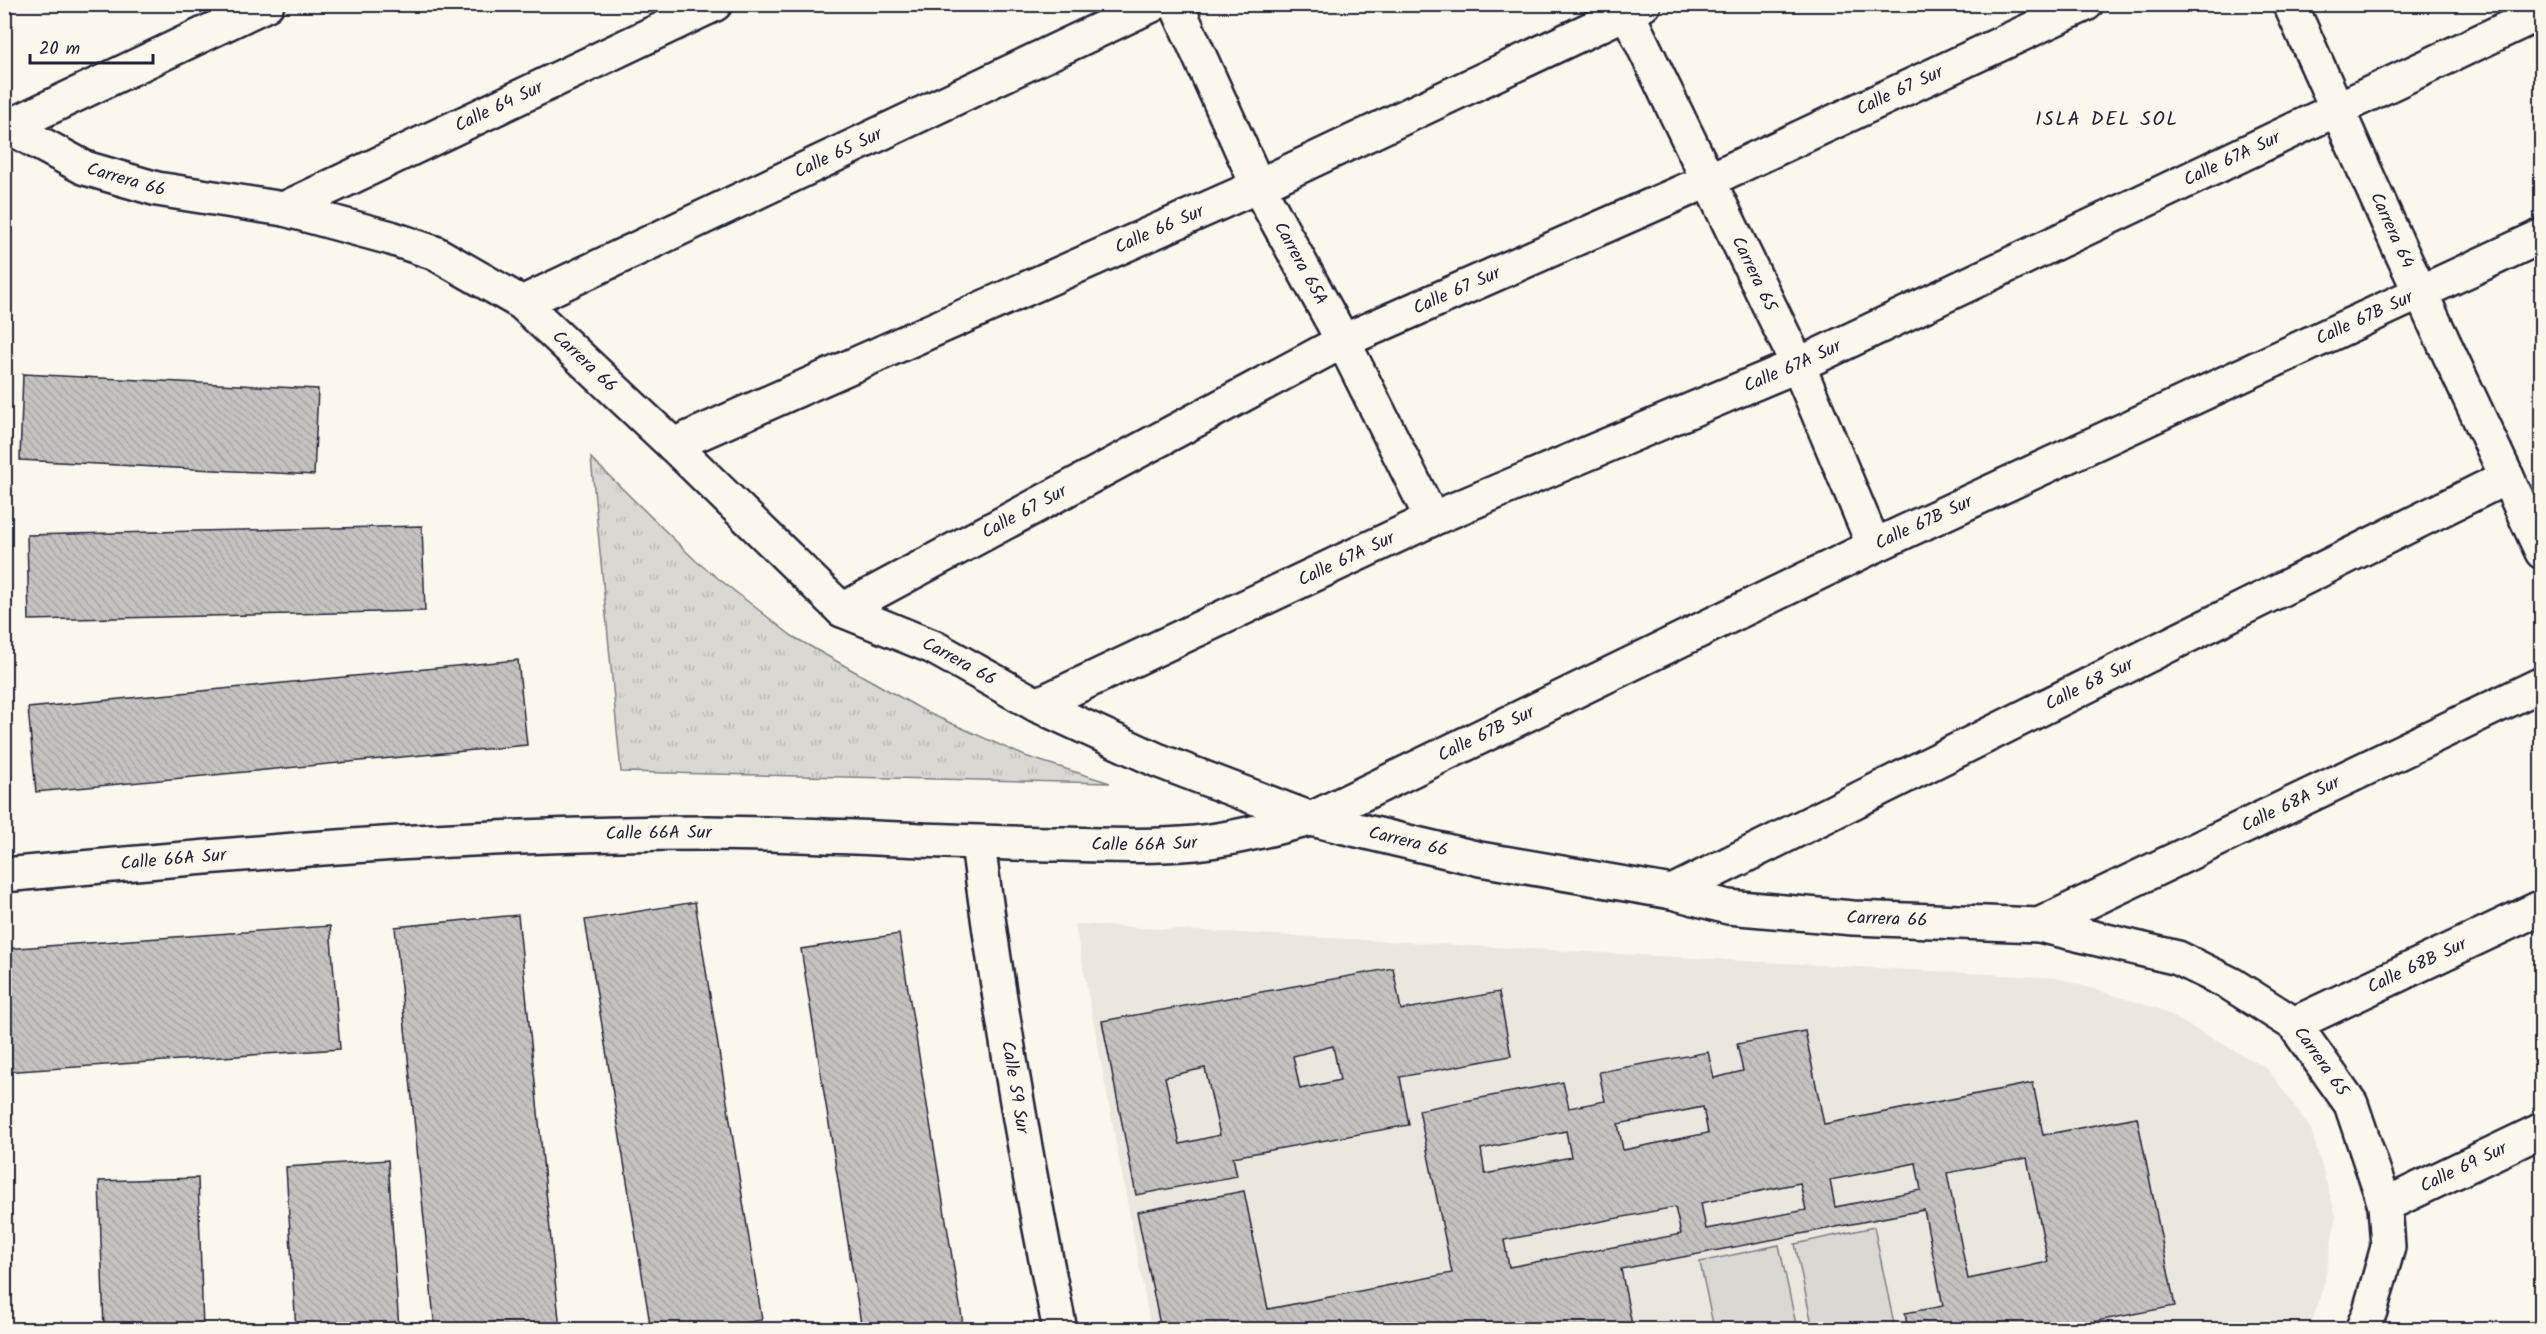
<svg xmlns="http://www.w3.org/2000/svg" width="2546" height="1334" font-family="Kalam,sans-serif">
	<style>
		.built { fill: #ebe7df }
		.park { fill: url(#park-tufts); stroke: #7e7d87; stroke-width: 1.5 }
		.garden { fill: #dbd8d3; stroke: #7e7d87; stroke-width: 1.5 }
		.building { fill: url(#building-back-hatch); stroke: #22223b; stroke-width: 1.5; fill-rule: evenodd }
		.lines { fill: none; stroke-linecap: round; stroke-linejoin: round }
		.minor-casing { stroke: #22223b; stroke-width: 38 }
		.tertiary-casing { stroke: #22223b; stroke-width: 38 }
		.minor { stroke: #fbf7ec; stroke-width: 33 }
		.tertiary { stroke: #fbf7ec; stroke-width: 33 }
		.labels { text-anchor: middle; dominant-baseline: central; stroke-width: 4.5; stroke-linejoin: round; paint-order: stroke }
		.street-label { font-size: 18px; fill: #22223b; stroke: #fbf7ec }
		.neighbourhood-label { font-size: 20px; letter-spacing: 1.5px; fill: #22223b; stroke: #fbf7ec }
	</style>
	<defs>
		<pattern id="park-tufts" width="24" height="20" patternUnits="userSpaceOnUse" patternTransform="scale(1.5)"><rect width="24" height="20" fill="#dbd8d3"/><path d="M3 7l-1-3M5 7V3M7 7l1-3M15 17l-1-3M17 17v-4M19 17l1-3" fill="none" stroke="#bcb9b6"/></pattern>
		<pattern id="building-back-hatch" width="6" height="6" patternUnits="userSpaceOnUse" patternTransform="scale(1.5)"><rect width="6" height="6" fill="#c6c2c0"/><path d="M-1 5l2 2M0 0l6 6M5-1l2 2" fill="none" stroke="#aaa6a6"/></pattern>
	</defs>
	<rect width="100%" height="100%" fill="#fbf7ec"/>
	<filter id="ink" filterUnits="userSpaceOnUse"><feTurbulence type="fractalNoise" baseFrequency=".0167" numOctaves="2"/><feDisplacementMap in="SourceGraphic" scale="12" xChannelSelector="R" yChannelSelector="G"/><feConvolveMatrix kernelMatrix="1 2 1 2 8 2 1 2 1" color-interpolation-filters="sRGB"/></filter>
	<g filter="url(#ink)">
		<path class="built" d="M1075,924L2057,978L2159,1009L2268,1069L2311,1129L2336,1216L2325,1280L2310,1329H1151Z"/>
		<path class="park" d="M591,458L696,561L792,636L928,713L1025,756L1110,783L621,772Z"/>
		<g class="garden">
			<path d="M1874,1227L1895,1329H1813L1795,1244Z"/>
			<path d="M1779,1245L1797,1329H1714L1700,1262Z"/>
		</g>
		<g class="building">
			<path d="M23,374L318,389L314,475L20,460Z"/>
			<path d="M422,526L425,611L29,620L27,535Z"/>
			<path d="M518,660L527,745L36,792L28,708Z"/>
			<path d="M695,902L762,1320L701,1330H651L585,920Z"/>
			<path d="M518,915L560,1329L435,1330L395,927Z"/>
			<path d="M330,926L340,1049L4,1072V949Z"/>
			<path d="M899,934L964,1330H862L801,949Z"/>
			<path d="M1393,968L1401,1010L1499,992L1511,1056L1400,1077L1409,1125L1233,1157L1237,1176L1136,1195L1102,1021ZM1333,1046L1340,1080L1300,1089L1293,1056ZM1205,1068L1220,1135L1180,1144L1165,1077Z"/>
			<path d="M1805,1031L1824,1124L2033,1083L2043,1135L2137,1117L2175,1306L2066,1327V1330H1908L1905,1313L1943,1306L1924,1210L1621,1269L1633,1330H1161L1137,1212L1244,1191L1268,1309L1452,1273L1419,1110L1563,1082L1569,1108L1605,1101L1599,1072L1708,1052L1714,1078L1743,1071L1737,1044ZM1703,1107L1708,1133L1623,1150L1618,1124ZM1566,1131L1571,1157L1485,1174L1481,1149ZM2027,1158L2048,1262L1968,1279L1947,1173ZM1916,1163L1921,1190L1835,1207L1830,1180ZM1800,1183L1806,1210L1706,1229L1701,1203ZM1675,1207L1681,1234L1509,1267L1504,1240Z"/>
			<path d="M388,1160L399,1330H296L286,1167Z"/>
			<path d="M198,1178L203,1330H104L99,1181Z"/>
		</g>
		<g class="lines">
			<g class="minor-casing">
				<g id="minor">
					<path id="s1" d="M1176,4L1258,186L1343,341L1432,519"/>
					<path id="s2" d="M1623,4L1798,365L1874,546"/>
					<path id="s3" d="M2290,4L2399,247L2542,552"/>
					<path id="s4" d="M4,124L85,168L157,189L284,209L391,238L435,253L522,303L673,445L842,610L933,647L1037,705L1157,760L1311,819L1480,859L1672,892L1728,907L1853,918L2039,925L2178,958L2231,984L2294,1024L2351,1104L2385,1205L2388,1247L2370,1311L2362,1330"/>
					<path d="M10,126L267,4"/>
					<path id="s5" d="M284,209L715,4"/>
					<path id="s6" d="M522,303L1154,4"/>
					<path id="s7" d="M673,445L1258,186L1644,4"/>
					<path id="s8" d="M842,610L1343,341L1707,181L2086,4"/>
					<path id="s9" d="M1037,705L1432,519L1798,365L2542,12"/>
					<path id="s10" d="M978,844C999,1007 1027,1168 1060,1330"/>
					<path id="s11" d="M1672,892L2507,477"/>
					<path id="s12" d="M2039,925L2542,684"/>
					<path id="s13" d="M2294,1024L2542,907"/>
					<path id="s14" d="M2385,1205L2542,1130"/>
				</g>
			</g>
			<g class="tertiary-casing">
				<g id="tertiary">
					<path id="s15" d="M4,875C238,853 473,833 708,833C826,834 945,843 1063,844C1107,845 1151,847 1195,843C1234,839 1273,828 1311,819L1874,546L2542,236"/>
				</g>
			</g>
			<use href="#minor" class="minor"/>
			<use href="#tertiary" class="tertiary"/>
		</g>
	</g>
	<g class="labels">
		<g class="street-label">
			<text stroke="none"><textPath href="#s8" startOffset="1179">Calle 67 Sur</textPath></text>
			<text stroke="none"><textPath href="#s5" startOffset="238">Calle 64 Sur</textPath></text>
			<text stroke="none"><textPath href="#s6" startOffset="350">Calle 65 Sur</textPath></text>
			<text stroke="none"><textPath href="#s9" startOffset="1314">Calle 67A Sur</textPath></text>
			<text stroke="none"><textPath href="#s4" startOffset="135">Carrera 66</textPath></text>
			<text stroke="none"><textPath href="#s7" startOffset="532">Calle 66 Sur</textPath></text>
			<text stroke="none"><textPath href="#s3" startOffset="248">Carrera 64</textPath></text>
			<text stroke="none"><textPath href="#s1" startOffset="288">Carrera 65A</textPath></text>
			<text stroke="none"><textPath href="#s2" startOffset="300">Carrera 65</textPath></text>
			<text stroke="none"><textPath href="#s8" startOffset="693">Calle 67 Sur</textPath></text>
			<text stroke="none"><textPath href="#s15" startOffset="2478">Calle 67B Sur</textPath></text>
			<text stroke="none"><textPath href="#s4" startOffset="639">Carrera 66</textPath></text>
			<text stroke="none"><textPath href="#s9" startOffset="828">Calle 67A Sur</textPath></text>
			<text stroke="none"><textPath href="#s8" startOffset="207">Calle 67 Sur</textPath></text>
			<text stroke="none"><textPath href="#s15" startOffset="1992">Calle 67B Sur</textPath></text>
			<text stroke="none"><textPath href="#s9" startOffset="342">Calle 67A Sur</textPath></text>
			<text stroke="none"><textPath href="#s4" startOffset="1125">Carrera 66</textPath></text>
			<text stroke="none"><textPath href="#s11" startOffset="466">Calle 68 Sur</textPath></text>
			<text stroke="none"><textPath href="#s15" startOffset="1506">Calle 67B Sur</textPath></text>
			<text stroke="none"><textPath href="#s12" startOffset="279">Calle 68A Sur</textPath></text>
			<text stroke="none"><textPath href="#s15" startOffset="656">Calle 66A Sur</textPath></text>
			<text stroke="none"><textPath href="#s4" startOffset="1611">Carrera 66</textPath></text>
			<text stroke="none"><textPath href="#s15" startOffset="1142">Calle 66A Sur</textPath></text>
			<text stroke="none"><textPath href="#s15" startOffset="170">Calle 66A Sur</textPath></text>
			<text stroke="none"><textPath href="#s4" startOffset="2097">Carrera 66</textPath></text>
			<text stroke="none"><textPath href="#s13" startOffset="136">Calle 68B Sur</textPath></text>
			<text stroke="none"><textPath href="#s4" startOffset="2572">Carrera 65</textPath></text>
			<text stroke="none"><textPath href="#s10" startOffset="246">Calle 59 Sur</textPath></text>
			<text stroke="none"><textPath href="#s14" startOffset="87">Calle 69 Sur</textPath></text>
		</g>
		<g class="neighbourhood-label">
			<text x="2107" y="120">ISLA DEL SOL</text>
		</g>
	</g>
	<rect width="2546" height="1334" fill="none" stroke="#fbf7ec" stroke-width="24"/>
	<rect x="12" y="12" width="2522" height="1310" fill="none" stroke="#22223b" stroke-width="2" filter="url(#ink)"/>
	<path d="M30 54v9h123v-9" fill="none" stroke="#22223b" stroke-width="3"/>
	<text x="39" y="54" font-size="18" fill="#22223b" stroke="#fbf7ec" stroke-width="4.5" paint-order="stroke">20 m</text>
</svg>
